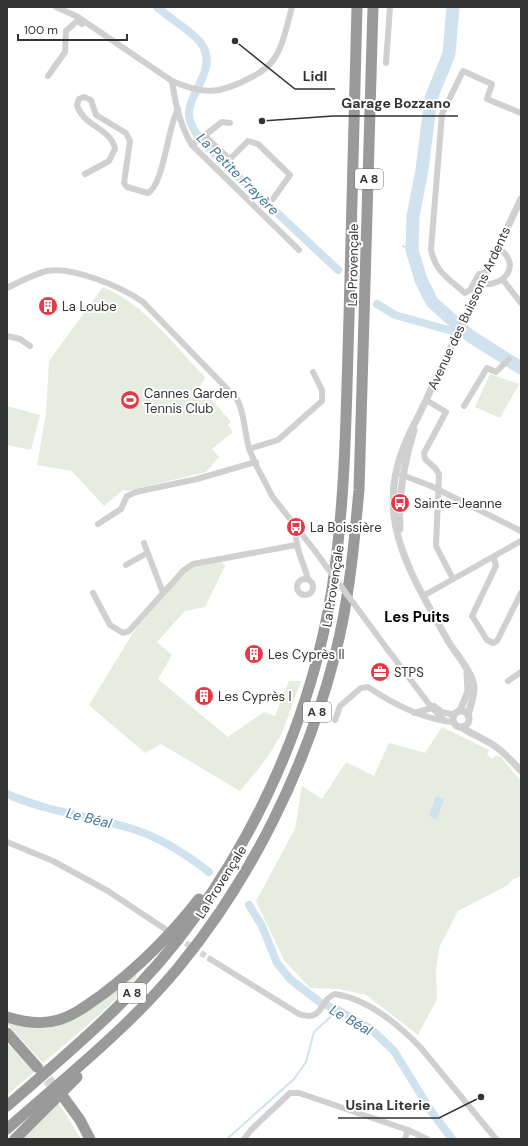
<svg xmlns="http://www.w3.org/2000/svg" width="528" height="1146" font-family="'DM Sans',sans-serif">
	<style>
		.green { fill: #e6ecdf }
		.water { fill: #cfe2ee }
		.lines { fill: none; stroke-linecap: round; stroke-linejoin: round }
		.stream { stroke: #cfe2ee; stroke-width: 2 }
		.canal { stroke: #cfe2ee; stroke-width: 8 }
		.river { stroke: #cfe2ee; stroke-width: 13 }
		.minor-tunnel { stroke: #d6d6d6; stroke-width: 6; stroke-dasharray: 6 3; stroke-linecap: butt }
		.motorway-tunnel { stroke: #d6d6d6; stroke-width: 11; stroke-dasharray: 11 5.5; stroke-linecap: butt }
		.minor { stroke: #d0d0d0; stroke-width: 6 }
		.tertiary { stroke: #d0d0d0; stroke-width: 7 }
		.motorway { stroke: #9a9a9a; stroke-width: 11 }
		.minor-bridge { stroke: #d0d0d0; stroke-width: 6 }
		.labels { text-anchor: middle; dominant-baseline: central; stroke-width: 4; stroke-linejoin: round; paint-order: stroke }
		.shield { fill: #fff; stroke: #707070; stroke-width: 1 }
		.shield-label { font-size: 12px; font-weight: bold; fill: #333 }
		.street-label { font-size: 13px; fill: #333; stroke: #fff }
		.poi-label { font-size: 13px; fill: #333; stroke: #fff; text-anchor: start }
		.water-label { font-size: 14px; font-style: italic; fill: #3f7597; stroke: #fff }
		.quarter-label { font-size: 15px; font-weight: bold; fill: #000; stroke: #fff }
		.leader { fill: none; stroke: #333; stroke-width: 1.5 }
		.callout-dot { fill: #333; stroke: #fff; stroke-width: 1.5 }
		.callout-label { font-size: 14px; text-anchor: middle; font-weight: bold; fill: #333; stroke: #fff; stroke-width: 4; stroke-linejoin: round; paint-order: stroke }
	</style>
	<rect width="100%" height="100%" fill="#fff"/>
	<g class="green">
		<path d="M103,287C144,304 173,344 204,376L205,378L200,386L231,422L228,425L233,432L212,449L219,457L206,472L127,491L123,490L104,506L72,471L37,465L46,414L49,361Z"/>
		<path d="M490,374L519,384L500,418L475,407Z"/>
		<path d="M7,406L40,415L31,450L7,445Z"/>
		<path d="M222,562L225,566L205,607L185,611L157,642L172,655L158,679L228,737L264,712L275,716L289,681H301L282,733L267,758L240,791L161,744L145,753L89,705L134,631L175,581L192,567Z"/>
		<path d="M442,727L489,750L487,755L493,759L495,756H500L521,781V876L512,880L508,885L458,911L439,948L436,970L437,999L418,1035L366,995L338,989L310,988L284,960L256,901L295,829L302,786L322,799L346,762L374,776L389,743L425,753Z"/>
		<path d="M135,974L137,977L105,1010L43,1063L7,1024V1021L47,1027Z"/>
		<path d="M7,1043L34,1072L7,1095Z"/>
		<path d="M58,1102L81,1139H22Z"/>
	</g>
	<path class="water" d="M436,796L444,799L437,819L429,816Z"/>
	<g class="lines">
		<g class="stream">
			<path d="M403,246L412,250"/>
			<path d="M227,1139L294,1079L306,1062L314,1032L338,1010"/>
		</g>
		<g class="canal">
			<path d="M157,7C168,17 191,31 200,42C222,70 182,96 190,121C194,133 203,143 211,151L338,270"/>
			<path d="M377,304L395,315L470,336"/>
			<path d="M7,794C47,812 91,816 133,829C161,838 186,854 209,872"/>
			<path d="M249,905L262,926L277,963L290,979L321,1003L338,1010L371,1029L394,1051L431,1111L452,1139"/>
		</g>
		<path class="river" d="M453,7L449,54L431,98L422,170L413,216L412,250L421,280L432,302L470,336L521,368"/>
		<path class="minor-tunnel" d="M178,938L210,959"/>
		<path class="motorway-tunnel" d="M37,1067L61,1095"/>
		<g class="minor">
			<path d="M56,7L78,17L172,81C204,95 220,94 250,78C260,73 268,68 274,59C284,44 287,24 292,7"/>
			<path d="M386,63L390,7"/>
			<path d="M48,76L65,52L66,31L77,21L82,24"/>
			<path d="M172,81C175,103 180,126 192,145L299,250"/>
			<path d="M204,135L228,158L232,157L248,141L258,144L290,175L273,199"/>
			<path d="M192,145L222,122L230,123"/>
			<path d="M85,174L109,161L115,149C111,128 84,127 77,105L79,99L84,97L91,100L96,115L126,133L130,141L124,183L127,187L148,193C164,184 167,129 178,109"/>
			<path d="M486,273L479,274L470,290L465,293C449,279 435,272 431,249L442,114L463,71L492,84L487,99L521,113"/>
			<path d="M503,280L521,303"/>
			<path d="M481,284C506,287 522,263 498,248"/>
			<path d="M7,288C19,282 34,274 47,271C72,266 122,287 143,302L237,399C245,414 244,431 249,448C254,464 265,481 272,496L315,551"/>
			<path d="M7,336L20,339L30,346"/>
			<path d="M426,400L446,412L424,453L425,459L435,468L439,474L436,546L453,579"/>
			<path d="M464,406L487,368L496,372L509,359"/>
			<path d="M249,449L278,440L322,401V390L313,372"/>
			<path d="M402,475L431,486L521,531"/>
			<path d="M98,524L121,509L127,496L136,492L197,479L256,462"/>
			<path d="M297,529C293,545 304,563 308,579"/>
			<path d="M144,543L163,593"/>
			<path d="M494,558L496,566L472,616L487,640L493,643L497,641L521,593"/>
			<path d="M126,565L147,553"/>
			<circle cx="305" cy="587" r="8"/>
			<path d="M93,593L110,625L123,633L129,631L184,570L193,564L296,545"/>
			<path d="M423,596L521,541"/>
			<path d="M388,650L432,708L445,721L453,722"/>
			<path d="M508,681L521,672"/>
			<path d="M434,706L442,712L454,715"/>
			<path d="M414,713L432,708"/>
			<path d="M335,720L340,706L361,688L368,687C392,703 416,716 445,721"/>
			<path d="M7,842L53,861L108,891L165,929"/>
			<path d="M210,959L299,1014C324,1023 319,999 335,994C368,999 399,1025 421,1048L496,1139"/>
			<path d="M244,1139L251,1130L290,1093H299L408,1130L427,1139"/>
			<path d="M405,1139L408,1130"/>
		</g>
		<g class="tertiary">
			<path d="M400,529C398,495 404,463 414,430"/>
			<path d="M460,711L468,691L467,673"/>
			<circle cx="461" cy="719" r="8"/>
			<path d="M468,715C470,707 474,697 474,688C474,674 456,654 448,641C403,560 367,507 418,417L521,199"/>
			<path d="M461,727C473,735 485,739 496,747C506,754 513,762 521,771"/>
		</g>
		<g class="motorway">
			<path d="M7,1017C23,1022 42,1025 58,1020C75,1015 89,1004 103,994C140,966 171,935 199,899"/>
			<path d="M7,1033L37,1067"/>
			<path d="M64,1098L80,1120L90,1139"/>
			<path d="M7,1106C76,1046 141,993 195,917C264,821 313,707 332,589C346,499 346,408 349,317C351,213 354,110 357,7"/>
			<path d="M7,1129C66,1077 128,1028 178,968C252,878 306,768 335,655C349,601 354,545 359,490L373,7"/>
			<path d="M15,1139L77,1077"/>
		</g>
		<path class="minor-bridge" d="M315,551L388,650"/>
	</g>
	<defs>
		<g id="building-disc" transform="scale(1)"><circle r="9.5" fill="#e63946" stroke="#fff"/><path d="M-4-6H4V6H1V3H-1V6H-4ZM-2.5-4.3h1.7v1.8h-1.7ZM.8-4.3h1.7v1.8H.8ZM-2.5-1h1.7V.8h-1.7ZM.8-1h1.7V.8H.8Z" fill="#fff"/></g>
		<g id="stadium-disc" transform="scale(1)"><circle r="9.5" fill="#e63946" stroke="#fff"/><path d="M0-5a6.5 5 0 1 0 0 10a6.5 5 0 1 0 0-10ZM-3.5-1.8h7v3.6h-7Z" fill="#fff"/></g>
		<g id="bus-disc" transform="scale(1)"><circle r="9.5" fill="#e63946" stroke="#fff"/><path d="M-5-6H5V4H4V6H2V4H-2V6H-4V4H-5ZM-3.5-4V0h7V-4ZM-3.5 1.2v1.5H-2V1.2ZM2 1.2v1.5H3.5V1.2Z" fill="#fff"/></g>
		<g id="office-disc" transform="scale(1)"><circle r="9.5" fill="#e63946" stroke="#fff"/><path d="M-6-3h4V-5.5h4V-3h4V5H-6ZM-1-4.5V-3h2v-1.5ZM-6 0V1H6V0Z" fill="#fff"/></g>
	</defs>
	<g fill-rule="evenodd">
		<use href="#building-disc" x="48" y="306"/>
		<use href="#stadium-disc" x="130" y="400"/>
		<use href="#bus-disc" x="400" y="503"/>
		<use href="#bus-disc" x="296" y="527"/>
		<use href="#building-disc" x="254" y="654"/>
		<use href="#office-disc" x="380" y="672"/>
		<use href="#building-disc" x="204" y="696"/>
	</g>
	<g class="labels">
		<g class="shield">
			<rect x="355" y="169" width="28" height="20" rx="3"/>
			<rect x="303" y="702" width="28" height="20" rx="3"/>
			<rect x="118" y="983" width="28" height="20" rx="3"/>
		</g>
		<g class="shield-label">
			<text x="369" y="179">A 8</text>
			<text x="317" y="712">A 8</text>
			<text x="132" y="993">A 8</text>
		</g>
		<g class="street-label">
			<text transform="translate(353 265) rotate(-89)">La Provençale</text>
			<text transform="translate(469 308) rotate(-65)">Avenue des Buissons Ardents</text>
			<text transform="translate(333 586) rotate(-81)">La Provençale</text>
			<text transform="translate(221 882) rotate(-58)">La Provençale</text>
		</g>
		<g class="poi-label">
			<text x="62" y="306">La Loube</text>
			<text x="144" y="393">Cannes Garden<tspan x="144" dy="15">Tennis Club</tspan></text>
			<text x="414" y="503">Sainte-Jeanne</text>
			<text x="310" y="527">La Boissière</text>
			<text x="268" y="654">Les Cyprès II</text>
			<text x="394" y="672">STPS</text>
			<text x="218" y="696">Les Cyprès I</text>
		</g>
		<g class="water-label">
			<text transform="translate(238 174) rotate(45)">La Petite Frayère</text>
			<text transform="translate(89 818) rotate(14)">Le Béal</text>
			<text transform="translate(351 1020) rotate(30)">Le Béal</text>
		</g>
		<g class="quarter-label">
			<text x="417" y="617">Les Puits</text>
		</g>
	</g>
	<path class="leader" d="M235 41L295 89H335M262 121L333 116H458M481 1097L439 1118H338"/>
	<g class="callout-dot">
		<circle cx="235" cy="41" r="4"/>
		<circle cx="262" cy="121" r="4"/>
		<circle cx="481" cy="1097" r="4"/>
	</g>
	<g class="callout-label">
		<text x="315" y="81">Lidl</text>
		<text x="396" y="108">Garage Bozzano</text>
		<text x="388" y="1110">Usina Literie</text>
	</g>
	<rect width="528" height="1146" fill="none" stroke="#333333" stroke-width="16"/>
	<path d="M18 34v6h109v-6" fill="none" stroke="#333333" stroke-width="2"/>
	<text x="24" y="34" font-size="12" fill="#333333" stroke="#ffffff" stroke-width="3" paint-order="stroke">100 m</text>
</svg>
